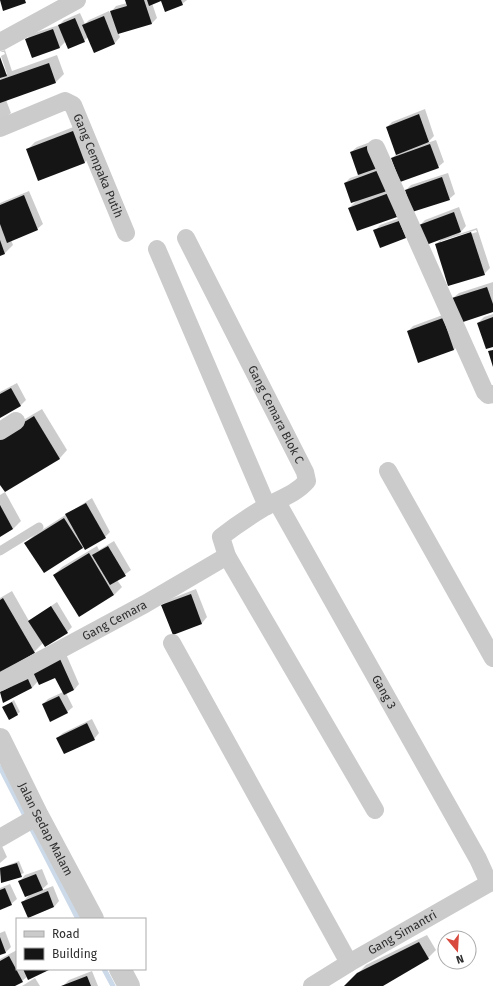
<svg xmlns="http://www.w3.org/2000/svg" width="493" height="986" font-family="'Fira Sans',sans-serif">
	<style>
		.shadow { fill: #0003; fill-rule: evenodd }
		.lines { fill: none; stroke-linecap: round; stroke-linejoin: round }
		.stream { stroke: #cbd9e9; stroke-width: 5 }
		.building { fill: #151515 }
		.service { stroke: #cbcbcb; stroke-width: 9 }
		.minor { stroke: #cbcbcb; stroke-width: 18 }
		.tertiary { stroke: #cbcbcb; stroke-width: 22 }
		.labels { text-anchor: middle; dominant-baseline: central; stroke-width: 4; stroke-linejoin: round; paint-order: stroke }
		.street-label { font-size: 12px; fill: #2e2e2e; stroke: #fff }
	</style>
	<rect width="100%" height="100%" fill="#fff"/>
	<g class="shadow">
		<path d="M126,0H160L152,3L157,18L152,23L118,32L120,37L115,43L95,52L88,37L84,41H66L60,47L32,57L26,40L31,34L59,25L64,20L80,13L85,24L89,20L109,11L110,13L116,6L127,3Z"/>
		<path d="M162,0H187L182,4Z"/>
		<path d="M5,50L12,71L57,55L64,74L56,82L6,100L11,113L0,122V59L5,74H7L1,56L5,54L4,52H0Z"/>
		<path d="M425,109L434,136L427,143L436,140L444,162L438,167L392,158L397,154L387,127L392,122Z"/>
		<path d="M81,124L93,154L85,162L38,179L27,150L35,142Z"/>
		<path d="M376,140L392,184L384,192L394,188L402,210L349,208L357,200L345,183L350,178L359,175L351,152L357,147Z"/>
		<path d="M448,173L455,194L449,199L406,190L411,185Z"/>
		<path d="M29,191L43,224L37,229L11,240L13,245L5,253L0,255V203Z"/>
		<path d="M459,207L466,226L459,234L477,228L490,268L484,274L436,244L443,238L420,225L425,220ZM476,230L477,232L441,243V241Z"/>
		<path d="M405,216L411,232L405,237L375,231L380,225Z"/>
		<path d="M493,282V311L453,298L459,293Z"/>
		<path d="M448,313L459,344L454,350L408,331L413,326Z"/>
		<path d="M493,314V346L478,323L484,317Z"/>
		<path d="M17,383L26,400L21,405L0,417V392Z"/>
		<path d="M42,409L67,450L60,458L0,483L8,429Z"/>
		<path d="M5,492L21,521L13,529L0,536V495Z"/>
		<path d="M92,498L110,532L105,537L82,548L26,543L34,535Z"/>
		<path d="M114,541L131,570L117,580L122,587L114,595L54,575L62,567L97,546L99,550Z"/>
		<path d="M196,589L207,617L202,623L173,634L162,605L168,600Z"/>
		<path d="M12,591L29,621L57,602L72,627L67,632L43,643L34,652L0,672V598Z"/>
		<path d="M66,654L79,684L74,690L66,693L73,707L67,712L43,704L48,699L63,692L55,676L38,681L32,688L3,702L0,692L4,688Z"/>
		<path d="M14,700L20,712L17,714L4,707Z"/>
		<path d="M92,719L99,733L94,739L57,738L63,733Z"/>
		<path d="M2,846L7,857L0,863V847Z"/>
		<path d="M19,861L24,873L2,882L0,868Z"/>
		<path d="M42,869L48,884L40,891L53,886L59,901L54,907L29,917L23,902L30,894L20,881L25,875Z"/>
		<path d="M10,884L17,899L11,904L0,909V888Z"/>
		<path d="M5,931L11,947L6,952L0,954V933Z"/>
		<path d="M427,935L436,950L428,958L381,986H346L366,965Z"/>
		<path d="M17,950V969H49L28,976L22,981L13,986H0V959Z"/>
		<path d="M92,971L98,986H63L69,980Z"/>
		<path d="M35,978L40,986H22Z"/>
	</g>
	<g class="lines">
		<g class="stream">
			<path d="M0,767L78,919"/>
			<path d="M104,969L113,986"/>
		</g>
	</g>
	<g class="building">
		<path d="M0,0H25L26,3L3,11Z"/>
		<path d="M125,0H144L152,24L118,34L110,11L127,6Z"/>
		<path d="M147,0H181L183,5L165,12L161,1L149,6Z"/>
		<path d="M104,16L115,44L94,53L82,25Z"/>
		<path d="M75,18L85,42L68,49L58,25Z"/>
		<path d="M53,29L60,48L32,58L25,39Z"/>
		<path d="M0,57L7,76L0,78Z"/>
		<path d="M49,63L56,83L0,103V80Z"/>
		<path d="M419,114L429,142L396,155L386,127Z"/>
		<path d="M73,131L85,163L38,181L26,149Z"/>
		<path d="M430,144L439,168L400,182L391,158Z"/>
		<path d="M370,145L378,168L358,175L350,152Z"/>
		<path d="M379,170L387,191L351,203L344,183Z"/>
		<path d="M442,177L450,200L412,212L405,190Z"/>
		<path d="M389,193L397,217L357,231L348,208Z"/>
		<path d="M24,195L38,230L7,243L0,224V205Z"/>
		<path d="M454,212L461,232L426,245L419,225Z"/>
		<path d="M399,221L406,238L380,248L373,230Z"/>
		<path d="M471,232L485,275L448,286L435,244Z"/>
		<path d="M0,240L5,254L0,256Z"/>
		<path d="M487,287L493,304V312L460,323L452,298Z"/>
		<path d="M493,317V347L486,349L477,323Z"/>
		<path d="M443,318L454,350L418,363L407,331Z"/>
		<path d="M493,350V367L488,351Z"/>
		<path d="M11,388L21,406L0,418V394Z"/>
		<path d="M34,416L60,459L5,492L0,485V437Z"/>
		<path d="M86,503L106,538L85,550L65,514Z"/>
		<path d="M0,505L13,529L0,537Z"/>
		<path d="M64,518L83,548L44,573L24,543Z"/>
		<path d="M108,546L126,576L110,585L92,555Z"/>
		<path d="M89,553L114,595L79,617L53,575Z"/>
		<path d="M191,594L202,624L173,635L161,605Z"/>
		<path d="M3,598L35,653L0,673V600Z"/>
		<path d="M51,606L68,633L45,647L28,621Z"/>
		<path d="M60,659L74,690L64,695L55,678L39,685L33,672Z"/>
		<path d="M28,679L32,688L3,703L0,692Z"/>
		<path d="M59,696L68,713L50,722L42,704Z"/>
		<path d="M12,702L18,715L9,720L2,707Z"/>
		<path d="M87,723L95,740L64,754L56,738Z"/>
		<path d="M17,863L22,877L1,883L0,868Z"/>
		<path d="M36,874L43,890L25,897L18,881Z"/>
		<path d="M5,888L12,905L0,910V890Z"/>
		<path d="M48,891L54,907L28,918L21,902Z"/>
		<path d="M0,937L6,953L0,955Z"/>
		<path d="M419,942L429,959L383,986H344L357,973Z"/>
		<path d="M9,956L23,982L15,986H0V961Z"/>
		<path d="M23,969H51L28,980Z"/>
		<path d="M87,976L91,986H61Z"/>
	</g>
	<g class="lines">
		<path class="service" d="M0,551L39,527"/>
		<g class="minor">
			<path d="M0,42L77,0"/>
			<path id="s1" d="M0,128L65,101L73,105L126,233"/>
			<path d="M376,148L485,392L488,395L493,394"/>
			<path id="s2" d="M186,238L305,472L307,481C296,494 279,499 265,507C250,516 235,526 221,537L227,556L375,810"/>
			<path d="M157,249L267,506"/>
			<path d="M0,431L16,421"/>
			<path d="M388,471L493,658"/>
			<path id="s3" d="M277,502L478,859L489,883"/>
			<path d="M172,643L349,963"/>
			<path id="s4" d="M0,682L145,604L227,556"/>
			<path d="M0,838L38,816"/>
			<path id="s5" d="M312,986L349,963L493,881"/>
		</g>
		<g class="tertiary">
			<path id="s6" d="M0,739L38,816L93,919"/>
			<path d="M120,969L129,986"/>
		</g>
	</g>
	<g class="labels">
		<g class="street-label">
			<text stroke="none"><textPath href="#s1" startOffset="145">Gang Cempaka Putih</textPath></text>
			<text stroke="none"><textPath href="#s2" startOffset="198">Gang Cemara Blok C</textPath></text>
			<text stroke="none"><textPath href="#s4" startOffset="130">Gang Cemara</textPath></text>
			<text stroke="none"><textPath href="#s3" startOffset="218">Gang 3</textPath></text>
			<text stroke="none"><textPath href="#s6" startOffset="101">Jalan Sedap Malam</textPath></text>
			<text stroke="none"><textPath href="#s5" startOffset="105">Gang Simantri</textPath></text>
		</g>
	</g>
	<rect x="16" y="918" width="130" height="52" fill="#ffffff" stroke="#ababab"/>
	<rect x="24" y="931" width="20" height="6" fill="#cbcbcb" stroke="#ababab"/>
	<text x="52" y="938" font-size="12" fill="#2e2e2e">Road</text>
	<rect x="24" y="948" width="20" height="12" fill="#151515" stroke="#ababab"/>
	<text x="52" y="958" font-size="12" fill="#2e2e2e">Building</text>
	<g transform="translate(457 950) rotate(162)"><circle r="19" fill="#ffffff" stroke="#ababab"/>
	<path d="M0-3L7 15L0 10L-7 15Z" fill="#d84a3e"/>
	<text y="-6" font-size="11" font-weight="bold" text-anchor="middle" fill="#2e2e2e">N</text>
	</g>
</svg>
